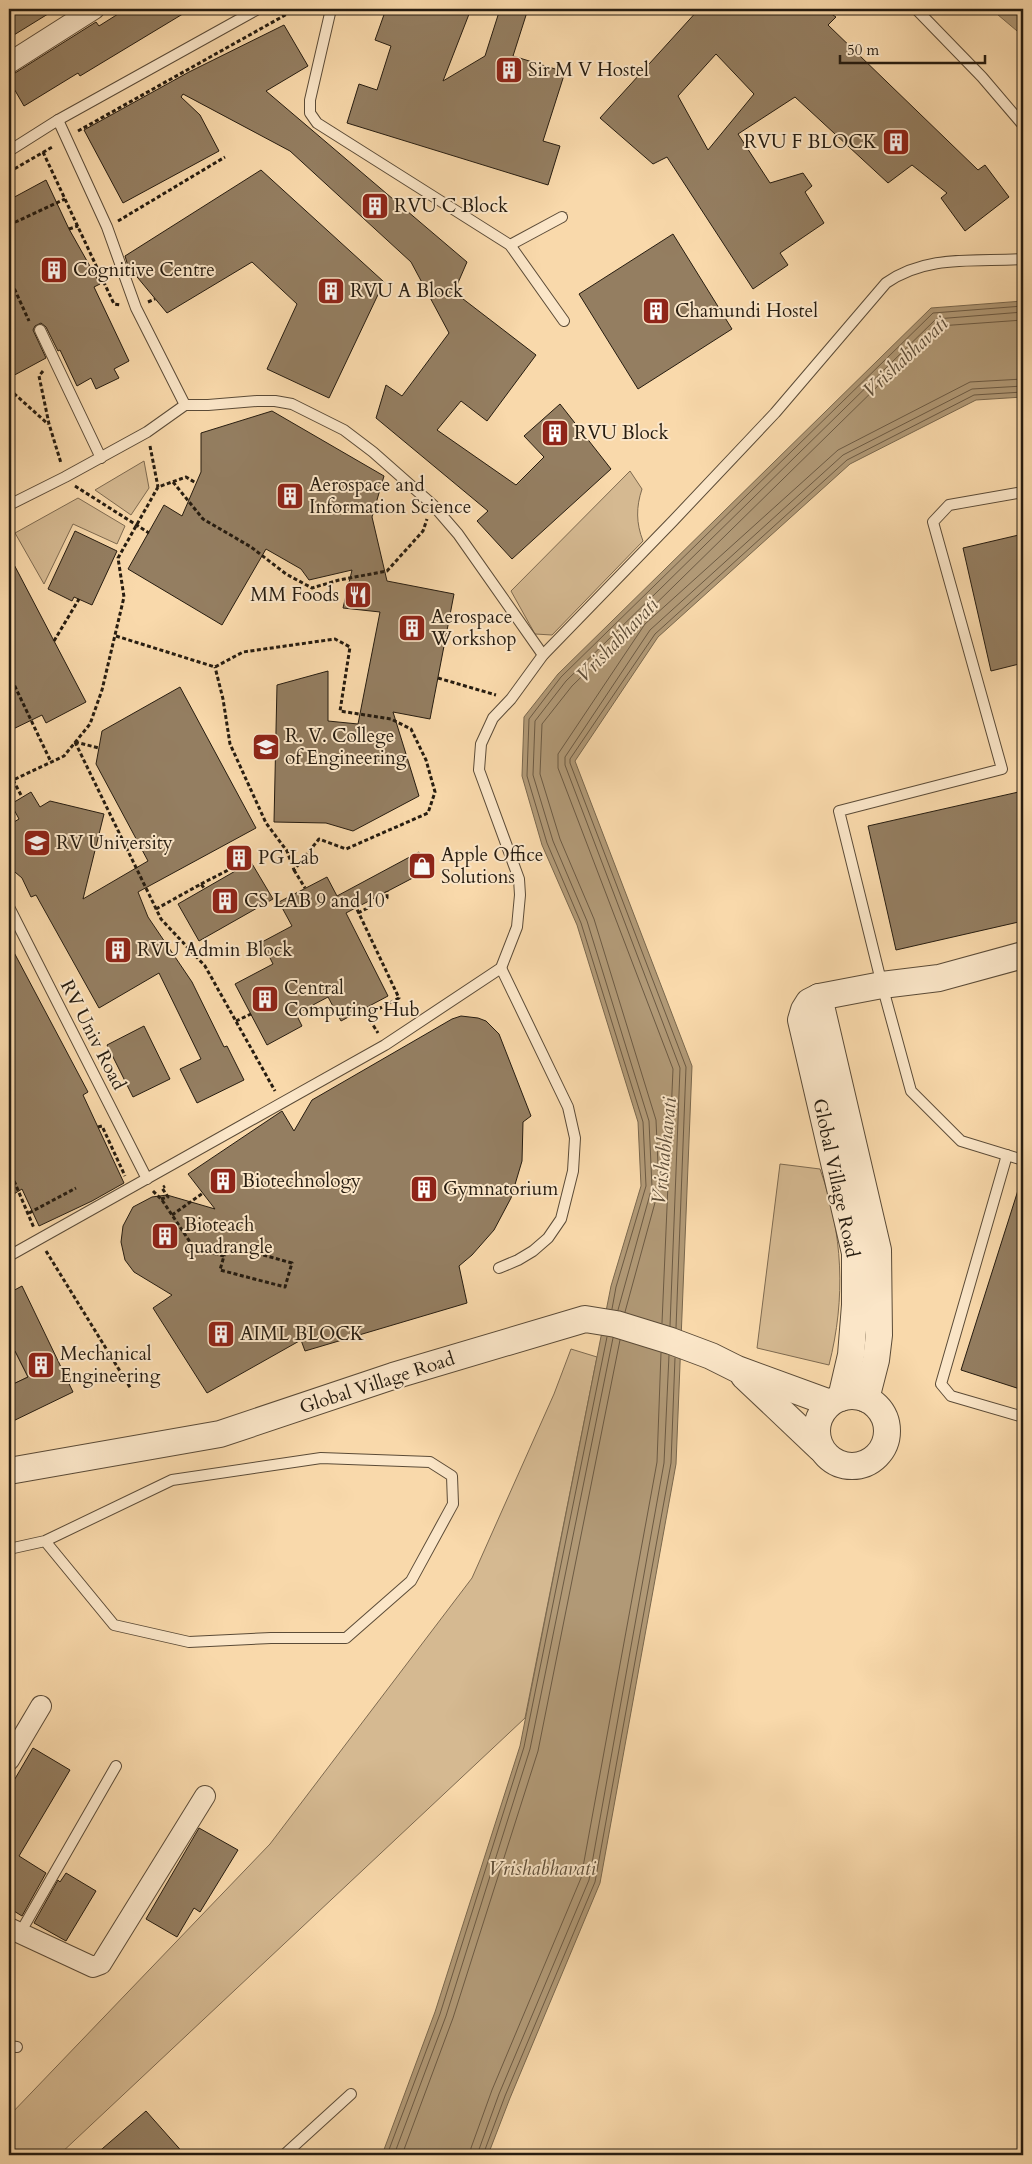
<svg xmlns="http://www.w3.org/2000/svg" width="1032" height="2164" font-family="Cardo,serif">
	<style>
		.green { fill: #d5b991; stroke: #7e6a50 }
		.water { fill: #b19976; stroke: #79674d }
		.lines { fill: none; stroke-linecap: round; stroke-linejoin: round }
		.shore { stroke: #6c5a43; stroke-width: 1 }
		.building { fill: #947e61; stroke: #261c10; fill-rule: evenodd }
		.service-casing { stroke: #5b4b37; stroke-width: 12 }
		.minor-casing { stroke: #5b4b37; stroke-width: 22 }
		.tertiary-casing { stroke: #5b4b37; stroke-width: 28 }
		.path { stroke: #261c10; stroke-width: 3; stroke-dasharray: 4 2.5; stroke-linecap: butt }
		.service { stroke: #fbe6c8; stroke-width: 10 }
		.minor { stroke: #fbe6c8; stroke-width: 20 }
		.tertiary { stroke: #fbe6c8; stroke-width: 26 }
		.labels { text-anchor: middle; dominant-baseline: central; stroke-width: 4; stroke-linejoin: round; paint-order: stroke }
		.poi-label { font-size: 19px; fill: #261c10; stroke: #fbe6c8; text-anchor: start }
		.street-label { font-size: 19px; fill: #261c10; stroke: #fbe6c8 }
		.water-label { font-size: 20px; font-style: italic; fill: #5e4e39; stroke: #fbe6c8 }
	</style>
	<rect width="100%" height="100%" fill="#f9d9ab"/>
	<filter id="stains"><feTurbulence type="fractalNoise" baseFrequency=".004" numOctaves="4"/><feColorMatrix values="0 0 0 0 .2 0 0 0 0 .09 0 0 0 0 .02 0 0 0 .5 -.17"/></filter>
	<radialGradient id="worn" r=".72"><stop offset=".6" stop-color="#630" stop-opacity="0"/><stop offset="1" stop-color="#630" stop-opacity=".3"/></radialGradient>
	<g class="green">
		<path d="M144,461L149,488L131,515L95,490Z"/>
		<path d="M630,471L642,489C636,507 636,523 643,541L552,635L535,634L511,591Z"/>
		<path d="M78,498L125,526L117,544L73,524L44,584L15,533Z"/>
		<path d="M780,1164L820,1169C843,1233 846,1298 829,1365L757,1348Z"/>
		<path d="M571,1349L597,1357L525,1718L59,2155H9V2116L270,1844L472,1578L554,1394Z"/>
		<path d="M15,1351L28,1377L9,1386V1354Z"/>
	</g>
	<g class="water">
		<path d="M991,9H1023V36Z"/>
		<path d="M1023,301V397L976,400L850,464L658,637L575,761L692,1066L676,1464L600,1883L510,2098L488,2155H382L435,2012L520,1746L611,1286L641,1186L638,1122L577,925L542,845L522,776L524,717L558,674L931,308Z"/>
	</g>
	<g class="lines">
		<g class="shore">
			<path d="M612,1309L616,1287L646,1186L643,1122L581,923L547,843L527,776L529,719L561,677L933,313L1023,306"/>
			<path d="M618,1310L652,1187L649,1121L587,921L553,841L533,775L535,721L566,681L936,319L1023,312"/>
			<path d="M625,1312L659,1188L656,1120L594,919L560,839L540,774L542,724L572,686L939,326L1023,320"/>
			<path d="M662,1323L673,1069L558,768V754L645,624L838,450L970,382L1023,379"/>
			<path d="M670,1326L680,1068L565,765V757L650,630L843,455L972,389L1023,386"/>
			<path d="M676,1328L686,1067L570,763V759L655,634L847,460L974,395L1023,392"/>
			<path d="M387,2155L440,2014L524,1747L607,1337"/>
			<path d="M394,2155L446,2016L530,1749L613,1338"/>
			<path d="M402,2155L453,2018L538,1751L620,1340"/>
			<path d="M470,2155L471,2148L492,2090L581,1878L657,1462L661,1353"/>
			<path d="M477,2155L499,2094L589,1880L664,1463L669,1355"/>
			<path d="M483,2155L505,2096L595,1882L671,1463L675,1358"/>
		</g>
	</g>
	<g class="building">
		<path d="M9,9H56L9,38Z"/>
		<path d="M126,9H191L80,76L78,73L24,106L9,80V75L15,73L96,22L99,26Z"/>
		<path d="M386,9H471L443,81L485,56L500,9H528L513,56L565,72L543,141L560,146L548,185L347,123L359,84L377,90L391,46L375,40Z"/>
		<path d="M699,9H824L836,17L828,25L978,170L985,165L1009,197L965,231L941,198L947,193L912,165L888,183L795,97L738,134L770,183L803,173L812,186L805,192L824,223L780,253L788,265L753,289L667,157L653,164L600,118ZM716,54L754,94L708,150L678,96Z"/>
		<path d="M284,25L308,66L266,91L467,262L454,292L536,355L487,421L461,401L437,430L516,485L544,457L524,436L560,404L611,469L512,559L477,521L488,511L376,418L386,385L402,396L449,333L411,262L290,151L183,94L181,97L200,115L219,151L123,203L84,130L189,72Z"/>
		<path d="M261,170L384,282L329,398L267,369L297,304L252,262L167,313L128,266L125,256Z"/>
		<path d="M46,180L69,229L100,284L94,287L129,361L114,369L119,378L96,389L91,378L77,386L60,350L58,351L46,327L41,323L35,326L33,330L46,358L9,378V200Z"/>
		<path d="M673,234L732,329L638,389L579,294Z"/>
		<path d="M272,411L384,476L372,517L387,581L454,594L430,719L393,712L419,796L353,831L326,823L274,822L277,685L328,671V721L358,724L380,612L343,608L352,570L309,580L301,569L266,549L222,625L128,569L164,505L182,516L201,472V433Z"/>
		<path d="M75,531L117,551L92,605L74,597L72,601L48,589Z"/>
		<path d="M1023,534V663L991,671L963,548Z"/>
		<path d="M9,555L86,702L46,723L42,715L9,731Z"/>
		<path d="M180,687L256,828L138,892L148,917L192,982L224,1047L227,1046L244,1080L197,1103L180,1069L201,1059L159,973L99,1008L36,895L31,897L22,878L9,867V825L19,819L11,804L31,792L40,807L50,801L104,814L83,899L148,861L96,764L102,731Z"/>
		<path d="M1023,791V921L896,950L868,826Z"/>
		<path d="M419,852L428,870L346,913L388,996L341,1021L328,997L296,1014L302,1026L267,1045L235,984L273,964L262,942L292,926L279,902L327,877L337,896Z"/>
		<path d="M251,862L273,899L199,941L178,904Z"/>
		<path d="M9,943L88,1092L83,1095L124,1183L92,1201L39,1226L22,1189L9,1197Z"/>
		<path d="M461,1016L478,1018L486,1021L499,1034L531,1116L523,1122L522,1161L511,1198L494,1230L472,1255L459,1266L467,1303L305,1351L301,1340L207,1393L153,1308L172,1295L134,1272L125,1260L121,1242L123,1226L133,1207L152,1197L167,1195L215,1209L188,1174L282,1111L294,1131L312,1100L452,1019Z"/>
		<path d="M144,1026L170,1079L133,1097L107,1045Z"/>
		<path d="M1020,1184L1023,1185V1390L961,1370Z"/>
		<path d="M22,1286L73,1392L9,1423V1386L28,1377L15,1351L9,1354V1293Z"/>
		<path d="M33,1748L70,1770L19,1856L46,1873L22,1916L9,1908V1789Z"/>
		<path d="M199,1828L238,1850L200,1912L194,1908L177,1937L146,1919Z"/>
		<path d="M66,1873L96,1891L66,1941L34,1923L58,1880L60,1882Z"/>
		<path d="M146,2111L185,2155H95Z"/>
	</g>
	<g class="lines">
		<g class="service-casing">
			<g id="service">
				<path d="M331,9L310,100V113L317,123L510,245L564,321"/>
				<path d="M916,9L982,77L1023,125"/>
				<path d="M58,120L258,9"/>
				<path d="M9,151L58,120L107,227L136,308L185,405"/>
				<path d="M510,245L562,217"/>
				<path d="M40,330L101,458"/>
				<path d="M1023,492L949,505L933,522L1002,769L839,811L882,985L911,1091L961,1141L1023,1160"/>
				<path d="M9,505L65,477L147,432L185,405H208L257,401H275L292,404L344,430L373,452L433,505L458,534L543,655"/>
				<path d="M9,907L147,1179"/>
				<path d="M1007,1155L941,1384L951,1396L1023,1417"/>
				<path d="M9,1256L385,1045L501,968L517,927L520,895L519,879L479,770L481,744L493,718L511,699L543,655L673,521L775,413L886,283C927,254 976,262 1023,259"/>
				<path d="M499,1268L518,1260L533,1251L548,1238L561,1219L573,1171L575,1138L568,1107L501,968"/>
				<path d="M9,1549L45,1541L172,1480L321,1458L430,1462L452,1476L453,1504L411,1581L346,1638H271L189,1642L114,1625L45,1541"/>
				<path d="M20,1933L116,1766"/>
				<path d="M9,2046L17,2047"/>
				<path d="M284,2155L351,2094"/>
			</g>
		</g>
		<g class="minor-casing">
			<g id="minor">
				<path d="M9,63L94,9"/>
				<path d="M9,1760L41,1706"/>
				<path d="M9,1928L93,1967L101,1964L205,1796"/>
			</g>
		</g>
		<g class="tertiary-casing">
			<g id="tertiary">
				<path d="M819,997L878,1250L879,1335L876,1360L866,1399"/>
				<path d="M744,1376L820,1448"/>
				<circle cx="852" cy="1431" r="35"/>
				<path d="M841,1398L851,1355L855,1305V1253L801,1020L804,1010L809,1002L819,997L882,985L939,978L1023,955"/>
				<path d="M9,1471L220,1434L393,1376L585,1319L616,1324L671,1341L711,1356L737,1369L830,1403"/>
			</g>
		</g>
		<g class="path">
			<path d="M78,131L296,9"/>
			<path d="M43,152L114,304L121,305"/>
			<path d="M9,172L54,146"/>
			<path d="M118,221L225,157"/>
			<path d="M9,225L65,199"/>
			<path d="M69,229L78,226"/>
			<path d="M9,277L29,321"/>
			<path d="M148,302L155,299"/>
			<path d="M43,371L39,376L49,424L61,463"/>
			<path d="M9,389L48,424"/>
			<path d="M150,446L158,487"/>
			<path d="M173,482L203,519L251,547L286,574L312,588L339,580L387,571L423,531L427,519"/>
			<path d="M75,486L149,533"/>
			<path d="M116,636L215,667L243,652L335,639L350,647L340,711L391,719L411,729L426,760L435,792L428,813L346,849L319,839L294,870L287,851L266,823L230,744L223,699L215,667"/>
			<path d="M54,641L79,599"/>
			<path d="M9,656L11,655"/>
			<path d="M9,674L51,762"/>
			<path d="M438,678L496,695"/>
			<path d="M75,742L161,919L205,966L275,1091"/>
			<path d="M75,742L99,748"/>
			<path d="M13,780L22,797"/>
			<path d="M9,782L64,756L90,724L102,690L124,597L118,558L158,487L186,477L196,483"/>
			<path d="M294,870L305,888"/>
			<path d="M201,884L234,867"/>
			<path d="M343,908L354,903L399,998L367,1015"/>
			<path d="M156,909L201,884L204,888"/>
			<path d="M358,913L387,898V891"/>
			<path d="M363,1009L378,1033"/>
			<path d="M236,1021L251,1014"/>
			<path d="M98,1127L102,1126L125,1176"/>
			<path d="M9,1169L34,1228"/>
			<path d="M153,1191L162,1200L194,1248L224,1256L220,1270L285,1287L292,1263L227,1245L224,1256"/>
			<path d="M161,1199L168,1197L162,1188L165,1186"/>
			<path d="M29,1213L76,1188"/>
			<path d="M172,1215L203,1193"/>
			<path d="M46,1251L131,1389"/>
		</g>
		<use href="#service" class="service"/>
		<use href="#minor" class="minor"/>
		<use href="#tertiary" class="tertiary"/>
	</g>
	<defs>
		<g id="building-square" transform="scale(1.4375)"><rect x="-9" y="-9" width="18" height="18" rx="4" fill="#8f2418" stroke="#fbe6c8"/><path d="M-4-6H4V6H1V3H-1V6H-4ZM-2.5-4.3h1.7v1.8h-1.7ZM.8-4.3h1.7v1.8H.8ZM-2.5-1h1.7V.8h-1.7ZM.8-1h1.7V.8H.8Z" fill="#fff"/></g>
		<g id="restaurant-square" transform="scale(1.4375)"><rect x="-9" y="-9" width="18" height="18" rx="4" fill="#8f2418" stroke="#fbe6c8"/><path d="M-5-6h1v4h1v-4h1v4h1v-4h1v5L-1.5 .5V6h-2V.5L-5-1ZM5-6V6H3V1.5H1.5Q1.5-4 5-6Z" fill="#fff"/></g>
		<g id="university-square" transform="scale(1.4375)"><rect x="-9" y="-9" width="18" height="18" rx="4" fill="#8f2418" stroke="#fbe6c8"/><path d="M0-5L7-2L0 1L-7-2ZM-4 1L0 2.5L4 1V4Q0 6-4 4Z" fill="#fff"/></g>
		<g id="shop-square" transform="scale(1.4375)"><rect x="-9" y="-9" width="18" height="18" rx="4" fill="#8f2418" stroke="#fbe6c8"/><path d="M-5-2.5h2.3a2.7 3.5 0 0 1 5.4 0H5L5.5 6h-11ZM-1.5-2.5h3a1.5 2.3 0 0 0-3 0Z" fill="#fff"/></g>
	</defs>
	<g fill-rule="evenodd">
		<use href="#building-square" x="509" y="70"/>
		<use href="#building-square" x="896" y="142"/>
		<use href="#building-square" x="375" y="206"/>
		<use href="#building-square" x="54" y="270"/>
		<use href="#building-square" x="331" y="291"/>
		<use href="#building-square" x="656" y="311"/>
		<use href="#building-square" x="555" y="433"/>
		<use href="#building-square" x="290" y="496"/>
		<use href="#restaurant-square" x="358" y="595"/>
		<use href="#building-square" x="412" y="628"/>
		<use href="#university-square" x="266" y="747"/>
		<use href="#university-square" x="37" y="843"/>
		<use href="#building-square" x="239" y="858"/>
		<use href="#shop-square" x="422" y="866"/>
		<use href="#building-square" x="225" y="901"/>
		<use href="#building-square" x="118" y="950"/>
		<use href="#building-square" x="265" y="999"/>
		<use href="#building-square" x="223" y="1181"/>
		<use href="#building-square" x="424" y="1189"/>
		<use href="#building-square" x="165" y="1236"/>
		<use href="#building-square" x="221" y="1334"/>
		<use href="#building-square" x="41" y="1365"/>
	</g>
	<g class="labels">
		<g class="poi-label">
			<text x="528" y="70">Sir M V Hostel</text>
			<text x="877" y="142" text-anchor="end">RVU F BLOCK</text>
			<text x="394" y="206">RVU C Block</text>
			<text x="73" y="270">Cognitive Centre</text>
			<text x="350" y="291">RVU A Block</text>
			<text x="675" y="311">Chamundi Hostel</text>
			<text x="574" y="433">RVU Block</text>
			<text x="309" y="485">Aerospace and<tspan x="309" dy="22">Information Science</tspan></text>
			<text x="339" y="595" text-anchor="end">MM Foods</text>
			<text x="431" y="617">Aerospace<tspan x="431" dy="22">Workshop</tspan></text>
			<text x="285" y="736">R. V. College<tspan x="285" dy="22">of Engineering</tspan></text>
			<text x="56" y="843">RV University</text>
			<text x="441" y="855">Apple Office<tspan x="441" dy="22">Solutions</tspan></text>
			<text x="258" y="858">PG Lab</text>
			<text x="244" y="901">CS LAB 9 and 10</text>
			<text x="137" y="950">RVU Admin Block</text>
			<text x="284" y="988">Central<tspan x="284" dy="22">Computing Hub</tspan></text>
			<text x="242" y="1181">Biotechnology</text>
			<text x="443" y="1189">Gymnatorium</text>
			<text x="184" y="1225">Bioteach<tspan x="184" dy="22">quadrangle</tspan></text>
			<text x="240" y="1334">AIML BLOCK</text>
			<text x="60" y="1354">Mechanical<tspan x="60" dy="22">Engineering</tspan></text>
		</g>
		<g class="street-label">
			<text transform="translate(93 1035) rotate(63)">RV Univ Road</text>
			<text transform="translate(836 1178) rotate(78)">Global Village Road</text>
			<text transform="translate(377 1383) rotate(-18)">Global Village Road</text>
		</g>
		<g class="water-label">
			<text transform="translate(905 357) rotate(-43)">Vrishabhavati</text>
			<text transform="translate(617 640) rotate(-46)">Vrishabhavati</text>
			<text transform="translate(664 1151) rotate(-84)">Vrishabhavati</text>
			<text x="542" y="1868">Vrishabhavati</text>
		</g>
	</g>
	<rect width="1032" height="2164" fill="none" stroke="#f9d9ab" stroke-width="30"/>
	<rect x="10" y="10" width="1012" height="2144" fill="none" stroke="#261c10" stroke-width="2.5"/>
	<rect x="15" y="15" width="1002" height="2134" fill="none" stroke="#261c10"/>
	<path d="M840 55v8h145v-8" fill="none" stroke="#261c10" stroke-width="2.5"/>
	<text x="847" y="55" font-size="15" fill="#261c10" stroke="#fbe6c8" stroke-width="4" paint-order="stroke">50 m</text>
	<rect width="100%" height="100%" filter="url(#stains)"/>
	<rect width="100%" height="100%" fill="url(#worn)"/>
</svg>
